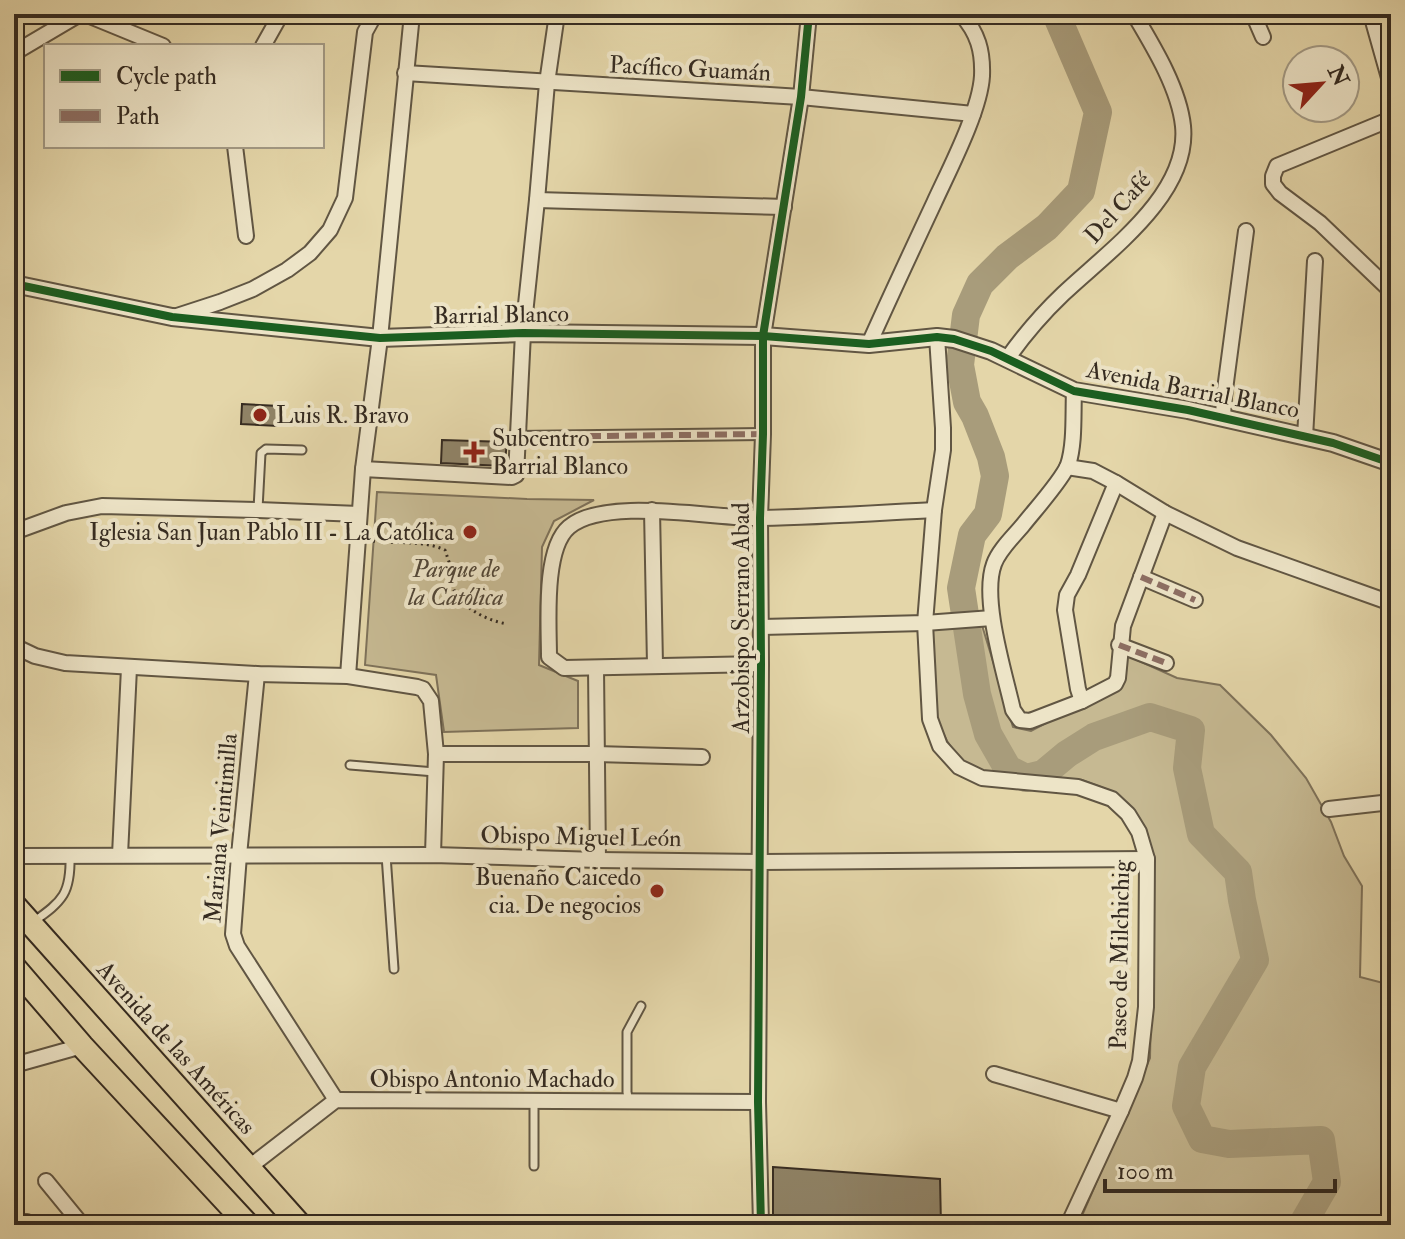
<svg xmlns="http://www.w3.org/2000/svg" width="1405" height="1239" font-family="'IM FELL Double Pica',serif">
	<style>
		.green { fill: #c6b992; stroke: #7e725a; stroke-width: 2 }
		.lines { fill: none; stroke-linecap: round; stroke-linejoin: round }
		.river { stroke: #a89c7b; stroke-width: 28 }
		.building { fill: #908468; stroke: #352b21; stroke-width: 2 }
		.service-casing { stroke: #615643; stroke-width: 11 }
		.pedestrian-casing { stroke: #615643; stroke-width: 14 }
		.minor-casing { stroke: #615643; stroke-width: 18 }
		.tertiary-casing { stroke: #615643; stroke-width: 20 }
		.primary-casing { stroke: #352b21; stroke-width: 26 }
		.path { stroke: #352b21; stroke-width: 3; stroke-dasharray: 2 4; stroke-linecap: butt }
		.service { stroke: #ede4c7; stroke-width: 7 }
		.pedestrian { stroke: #ede4c7; stroke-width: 10 }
		.minor { stroke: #ede4c7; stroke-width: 14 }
		.tertiary { stroke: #ede4c7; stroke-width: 16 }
		.primary { stroke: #e4d6a9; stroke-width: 22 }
		.quiet { stroke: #8d6e63; stroke-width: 6; stroke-dasharray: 12 6; stroke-linecap: butt }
		.cycleway-casing { stroke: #ede4c7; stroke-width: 13 }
		.cycleway { stroke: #1b5e20; stroke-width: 8 }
		.poi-dot { fill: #8f2418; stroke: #ede4c7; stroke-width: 3 }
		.labels { text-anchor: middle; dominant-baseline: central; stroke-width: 8; stroke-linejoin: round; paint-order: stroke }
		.street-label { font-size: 24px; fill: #352b21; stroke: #ede4c7 }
		.poi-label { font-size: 24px; fill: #352b21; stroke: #ede4c7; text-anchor: start }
		.park-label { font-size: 24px; font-style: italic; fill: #524738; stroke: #ede4c7 }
	</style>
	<rect width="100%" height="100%" fill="#e4d6a9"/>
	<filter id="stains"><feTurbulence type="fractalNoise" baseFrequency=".0025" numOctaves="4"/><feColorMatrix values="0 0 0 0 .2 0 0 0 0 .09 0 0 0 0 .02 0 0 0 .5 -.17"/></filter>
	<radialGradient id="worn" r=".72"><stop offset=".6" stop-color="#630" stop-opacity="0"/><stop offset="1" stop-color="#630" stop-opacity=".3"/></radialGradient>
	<g class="green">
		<path d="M377,492L527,499L594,500L554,521L542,547L539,665L578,681V728L444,732L436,675L365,665Z"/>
		<path d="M981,622L1013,727L1031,731L1117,686L1126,655L1177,678L1220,685L1271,735L1306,778L1331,822L1344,856L1362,886L1360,977L1391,985V1225H1078L1150,1058L1154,859L1146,829L1134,811L1112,791L1082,780L982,773L961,761L947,741L935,716L932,625Z"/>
	</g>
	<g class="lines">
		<path class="river" d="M1056,14L1098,112L1081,191L1047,227L1007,257L980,284L966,315L960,365L967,402L975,416L991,457L995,476L988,514L972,535L961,588L977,694L988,734L1008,769L1026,778L1043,774L1067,754L1094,737L1150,717L1191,730L1187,768L1201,834L1238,872L1242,900L1255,960L1192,1067L1186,1106L1202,1139L1229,1144L1321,1140L1327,1182L1302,1225"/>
	</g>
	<g class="building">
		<path d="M242,404L279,406L278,426L241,424Z"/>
		<path d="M442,440L507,442L505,461L503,466L441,463Z"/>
		<path d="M773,1167L940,1179L941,1225H773Z"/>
	</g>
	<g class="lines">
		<g class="service-casing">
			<g id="service">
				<path d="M258,509L261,453L266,449L302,450"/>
				<path d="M350,765L435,772"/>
				<path d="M386,855L394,969"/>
				<path d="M33,922C63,901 71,893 70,856"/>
				<path d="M534,1101V1166"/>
				<path d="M629,1102L627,1092V1032L641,1006"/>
			</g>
		</g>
		<g class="pedestrian-casing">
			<path id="pedestrian" d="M517,437L763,434"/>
		</g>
		<g class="minor-casing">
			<g id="minor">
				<path d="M85,14L163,46"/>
				<path d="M1253,14L1263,37"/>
				<path d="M1371,14L1391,85"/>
				<path d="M263,46L281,14"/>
				<path d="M14,53L80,14"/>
				<path d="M405,73L801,97L973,114"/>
				<path d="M1391,119L1277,166L1273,176V184L1280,193L1320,223L1391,291"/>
				<path d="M235,146L246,236"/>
				<path d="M537,200L784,207"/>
				<path d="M177,316L220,302L253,289L287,270L310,253L330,230L345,198L365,32L375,14"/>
				<path d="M937,337L943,428V450L934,510L925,623L930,719L940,746L959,767L982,778L1078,787L1112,799L1128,814L1139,832L1147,859L1146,1007L1140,1061L1135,1078L1121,1111L1068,1225"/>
				<path d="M869,344C890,297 912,250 934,203C949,170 980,111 982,76C983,51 978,33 961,14"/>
				<path d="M1007,359C1024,335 1042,314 1063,294C1107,252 1190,195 1183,126C1179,88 1153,46 1134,14"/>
				<path d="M1074,391C1073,414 1075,444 1068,465C1062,480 1034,511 1023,525C1013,537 999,550 994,564C981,599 1005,674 1013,710L1020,720L1030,721L1082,701L1115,684L1118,678L1123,626L1165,513"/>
				<path d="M1223,418L1224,397L1246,231"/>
				<path d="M1305,437L1315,261"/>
				<path d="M1067,467L1093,471L1116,483L1165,513L1237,548L1391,603"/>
				<path d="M363,469L512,477L516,475L523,333L537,200L547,83L557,14"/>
				<path d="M652,510L655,665"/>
				<path d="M14,532L66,513L102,506L258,510L359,514"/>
				<path d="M1141,577L1195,600"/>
				<path d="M761,627L925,623L992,618"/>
				<path d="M1119,645L1166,663"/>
				<path d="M14,646L35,656L65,663L257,674L348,676L417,687L423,689L431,701L436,754L433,855"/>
				<path d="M761,664L564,668L549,657C549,624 543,549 569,527C606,496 715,519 762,518C820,517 877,513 934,510"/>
				<path d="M596,668L598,860"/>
				<path d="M257,674L239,855L233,934L237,946L336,1100"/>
				<path d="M348,676L363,469L380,338L412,14"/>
				<path d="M1082,701L1078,689L1065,610L1067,595L1078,575L1116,483"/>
				<path d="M436,754H596L702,757"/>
				<path d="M1329,809L1391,802"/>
				<path d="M120,855L129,668"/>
				<path d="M14,856L433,855L598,860L760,862L1147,859"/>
				<path d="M14,1065L82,1046"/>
				<path d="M994,1074L1121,1111"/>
				<path d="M248,1168L336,1100L758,1102"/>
				<path d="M46,1181L82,1225"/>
				<path d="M14,1224L27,1222"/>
				<path d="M761,1225L758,1102L761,664L760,518L763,434V336L801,97L809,14"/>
			</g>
		</g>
		<g class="tertiary-casing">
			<path id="tertiary" d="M14,284L172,317L380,338L523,333L763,336L869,344L937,337L954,339L991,351L1074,391L1188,410L1333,443L1391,463"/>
		</g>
		<g class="primary-casing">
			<g id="primary">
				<path d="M14,905L300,1225"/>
				<path d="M14,967L82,1046L248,1225"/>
			</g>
		</g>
		<path class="path" d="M373,541C397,544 423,540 445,550C447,557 450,562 450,569C450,575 449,577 451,582C457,606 485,620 507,624"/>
		<use href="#service" class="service"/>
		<use href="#pedestrian" class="pedestrian"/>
		<use href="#minor" class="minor"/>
		<use href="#tertiary" class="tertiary"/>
		<use href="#primary" class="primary"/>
		<g class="quiet">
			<path d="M517,437L763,434"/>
			<path d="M1141,577L1195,600"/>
			<path d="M1119,645L1166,663"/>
		</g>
		<g class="cycleway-casing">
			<g id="cycleway">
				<path d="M14,284L172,317L380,338L523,333L763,336L869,344L937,337L954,339L991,351L1074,391L1188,410L1333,443L1391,463"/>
				<path d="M761,1225L758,1102L761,664L760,518L763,434V336L801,97L809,14"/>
			</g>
		</g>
		<use href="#cycleway" class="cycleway"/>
	</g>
	<g class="poi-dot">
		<circle cx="260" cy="415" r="8"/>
		<path d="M470 440h8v8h8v8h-8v8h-8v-8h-8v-8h8z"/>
		<circle cx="470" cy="532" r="8"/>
		<circle cx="657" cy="891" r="8"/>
	</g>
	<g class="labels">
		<g class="street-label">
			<text transform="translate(690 69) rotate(3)">Pacífico Guamán</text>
			<text transform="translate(1118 208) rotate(-48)">Del Café</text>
			<text transform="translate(501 315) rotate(-1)">Barrial Blanco</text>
			<text transform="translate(1193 390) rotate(11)">Avenida Barrial Blanco</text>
			<text transform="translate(741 618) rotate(-90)">Arzobispo Serrano Abad</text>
			<text transform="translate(221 828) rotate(-85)">Mariana Veintimilla</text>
			<text transform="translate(581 837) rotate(1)">Obispo Miguel León</text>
			<text transform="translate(1120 955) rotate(-89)">Paseo de Milchichig</text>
			<text transform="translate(176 1048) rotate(48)">Avenida de las Américas</text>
			<text x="492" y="1079">Obispo Antonio Machado</text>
		</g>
		<g class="poi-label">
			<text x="276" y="415">Luis R. Bravo</text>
			<text x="492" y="438">Subcentro<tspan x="492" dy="28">Barrial Blanco</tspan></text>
			<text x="454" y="532" text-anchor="end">Iglesia San Juan Pablo II - La Católica</text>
			<text x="641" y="877" text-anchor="end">Buenaño Caicedo<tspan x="641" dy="28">cia. De negocios</tspan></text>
		</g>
		<g class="park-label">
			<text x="456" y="569">Parque de<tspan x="456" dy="28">la Católica</tspan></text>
		</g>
	</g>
	<rect width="1405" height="1239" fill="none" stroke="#e4d6a9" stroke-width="48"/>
	<rect x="16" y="16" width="1373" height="1207" fill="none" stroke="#352b21" stroke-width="4"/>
	<rect x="24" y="24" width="1357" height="1191" fill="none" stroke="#352b21" stroke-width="2"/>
	<rect x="44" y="44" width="280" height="104" fill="#ede4c7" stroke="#a39a85" stroke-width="2"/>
	<rect x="60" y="70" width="40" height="12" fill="#1b5e20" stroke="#a39a85" stroke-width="2"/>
	<text x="116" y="84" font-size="24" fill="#352b21">Cycle path</text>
	<rect x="60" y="110" width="40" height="12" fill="#8d6e63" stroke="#a39a85" stroke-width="2"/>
	<text x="116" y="124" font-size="24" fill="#352b21">Path</text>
	<g transform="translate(1321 84) rotate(64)"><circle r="38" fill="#ede4c7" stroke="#a39a85" stroke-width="2"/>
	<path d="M0-6L14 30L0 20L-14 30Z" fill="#8f2418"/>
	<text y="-12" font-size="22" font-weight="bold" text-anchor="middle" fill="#352b21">N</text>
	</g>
	<path d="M1105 1179v12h230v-12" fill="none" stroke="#352b21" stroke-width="4"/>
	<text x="1117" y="1179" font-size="24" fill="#352b21" stroke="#ede4c7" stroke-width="6" paint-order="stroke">100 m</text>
	<rect width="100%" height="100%" filter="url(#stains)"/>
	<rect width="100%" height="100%" fill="url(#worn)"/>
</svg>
